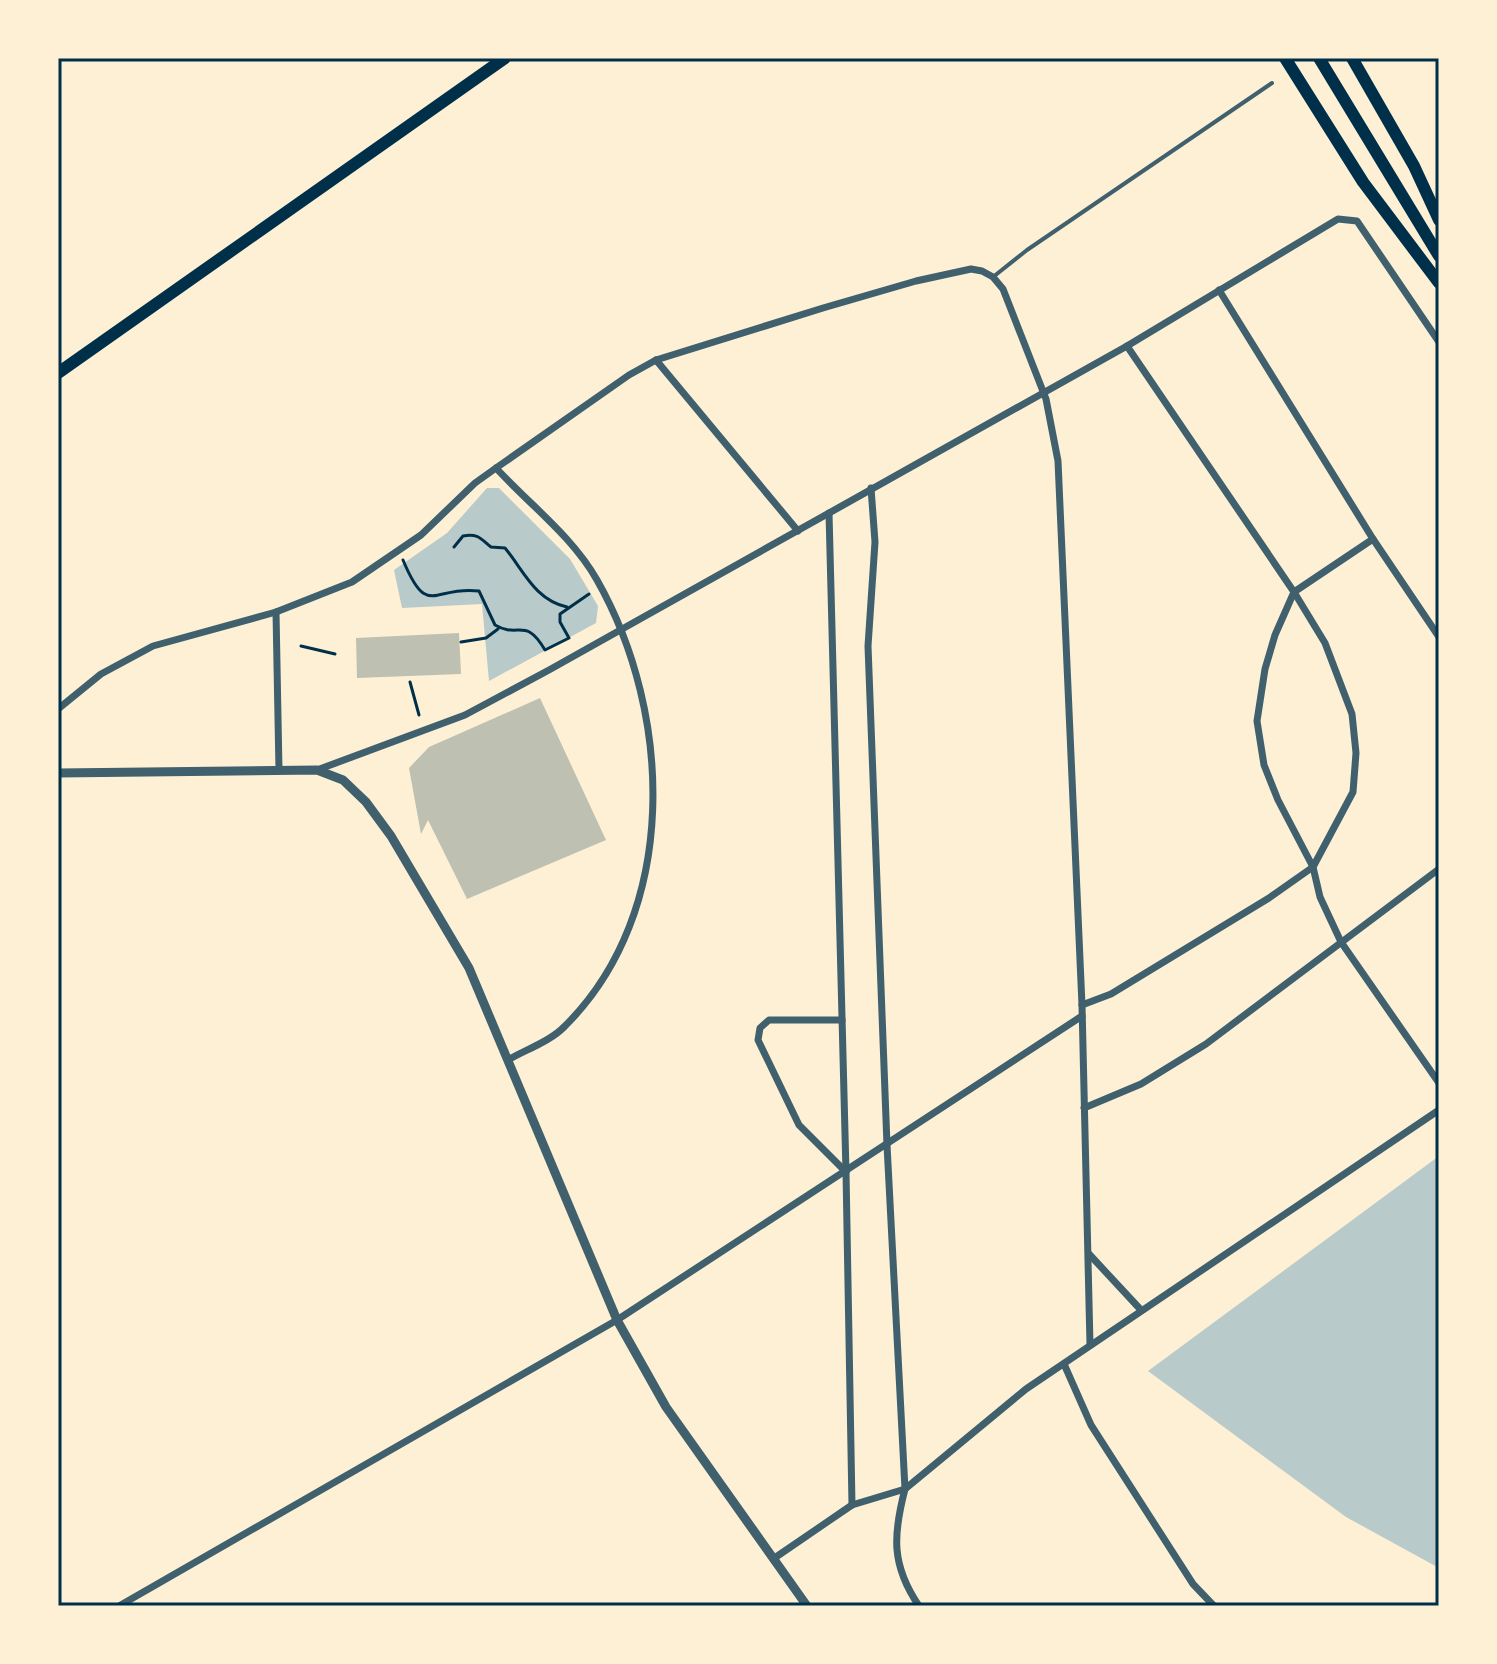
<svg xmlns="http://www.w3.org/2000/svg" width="1497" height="1664" font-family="Helvetica,sans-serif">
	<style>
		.green { fill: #b9caca }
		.building { fill: #bec0b2 }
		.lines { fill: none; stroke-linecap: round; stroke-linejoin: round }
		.path { stroke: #003049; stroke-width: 3 }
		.service { stroke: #3f606c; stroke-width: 4 }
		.minor { stroke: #3f606c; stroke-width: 7 }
		.tertiary { stroke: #3f606c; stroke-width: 9 }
		.primary { stroke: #003049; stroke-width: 12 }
		.trunk { stroke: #003049; stroke-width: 12 }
		.neatline { fill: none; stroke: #003049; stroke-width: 3 }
	</style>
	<rect width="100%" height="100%" fill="#fdf0d5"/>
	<g class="green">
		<path d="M487,488H499L570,559L598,606L596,623L489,681L482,604L402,608L394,570L447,533Z"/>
		<path d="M1439,1156V1568L1346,1517L1148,1371Z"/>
	</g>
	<g class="building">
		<path d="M459,633L461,674L357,678L356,638Z"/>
		<path d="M540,698L606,840L467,899L428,820L421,834L409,768L429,747Z"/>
	</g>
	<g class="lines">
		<g class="path">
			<path d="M454,547L463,536C478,533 481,539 491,547L505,548C524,571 535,600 567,607"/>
			<path d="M403,560C428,620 433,585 479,591L495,625C519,639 525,616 545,650L569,638L560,622V614L589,594"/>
			<path d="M461,642L486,638L498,629"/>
			<path d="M301,646L335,654"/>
			<path d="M410,682L419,715"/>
		</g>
		<path class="service" d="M993,277L1027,250L1272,83"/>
		<g class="minor">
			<path d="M1219,290L1373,539L1439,637"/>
			<path d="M656,360L798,531"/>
			<path d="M496,468C530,505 572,536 597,580C673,714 680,912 565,1026C551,1041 525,1050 508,1060"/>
			<path d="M871,488L875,542L868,646L887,1145L905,1489C893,1535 891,1565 919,1606"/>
			<path d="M829,513L846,1172L852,1505"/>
			<path d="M1373,539L1294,592L1275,635L1265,669L1257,721L1264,765L1278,800L1313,867L1320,897L1341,942L1439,1083"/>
			<path d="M276,612L279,770"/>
			<path d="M58,709L101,674L153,646L276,612L352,582L421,535L475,483L496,468L629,375L656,360L823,308L916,281L971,269L982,271L993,277L1003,289L1046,399L1058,461L1082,1005L1090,1345"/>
			<path d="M317,770L465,715L549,670L1127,346L1338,219L1357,221L1439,342"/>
			<path d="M1082,1005L1111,994L1269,898L1313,867L1353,792L1356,753L1352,714L1325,643L1294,592L1127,346"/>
			<path d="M842,1020H769L760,1028L758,1040L799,1125L846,1172"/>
			<path d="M1084,1108L1141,1084L1206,1044L1439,869"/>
			<path d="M1089,1254L1141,1310"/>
			<path d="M1064,1364L1091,1425L1193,1584L1214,1606"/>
			<path d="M773,1559L852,1505L905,1489L1026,1389L1439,1110"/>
			<path d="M119,1606L617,1320L1082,1016"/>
		</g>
		<path class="tertiary" d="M58,773L317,770L343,780L366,802L391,836L469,968L617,1320L666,1407L807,1606"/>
		<path class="primary" d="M58,373L505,58"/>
		<g class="trunk">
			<path d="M1285,58L1363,182L1439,283"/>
			<path d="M1319,58L1439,256"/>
			<path d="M1352,58L1414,166L1439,220"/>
		</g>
	</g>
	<rect width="1497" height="1664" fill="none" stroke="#fdf0d5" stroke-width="120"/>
	<rect x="60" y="60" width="1377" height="1544" class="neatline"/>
</svg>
